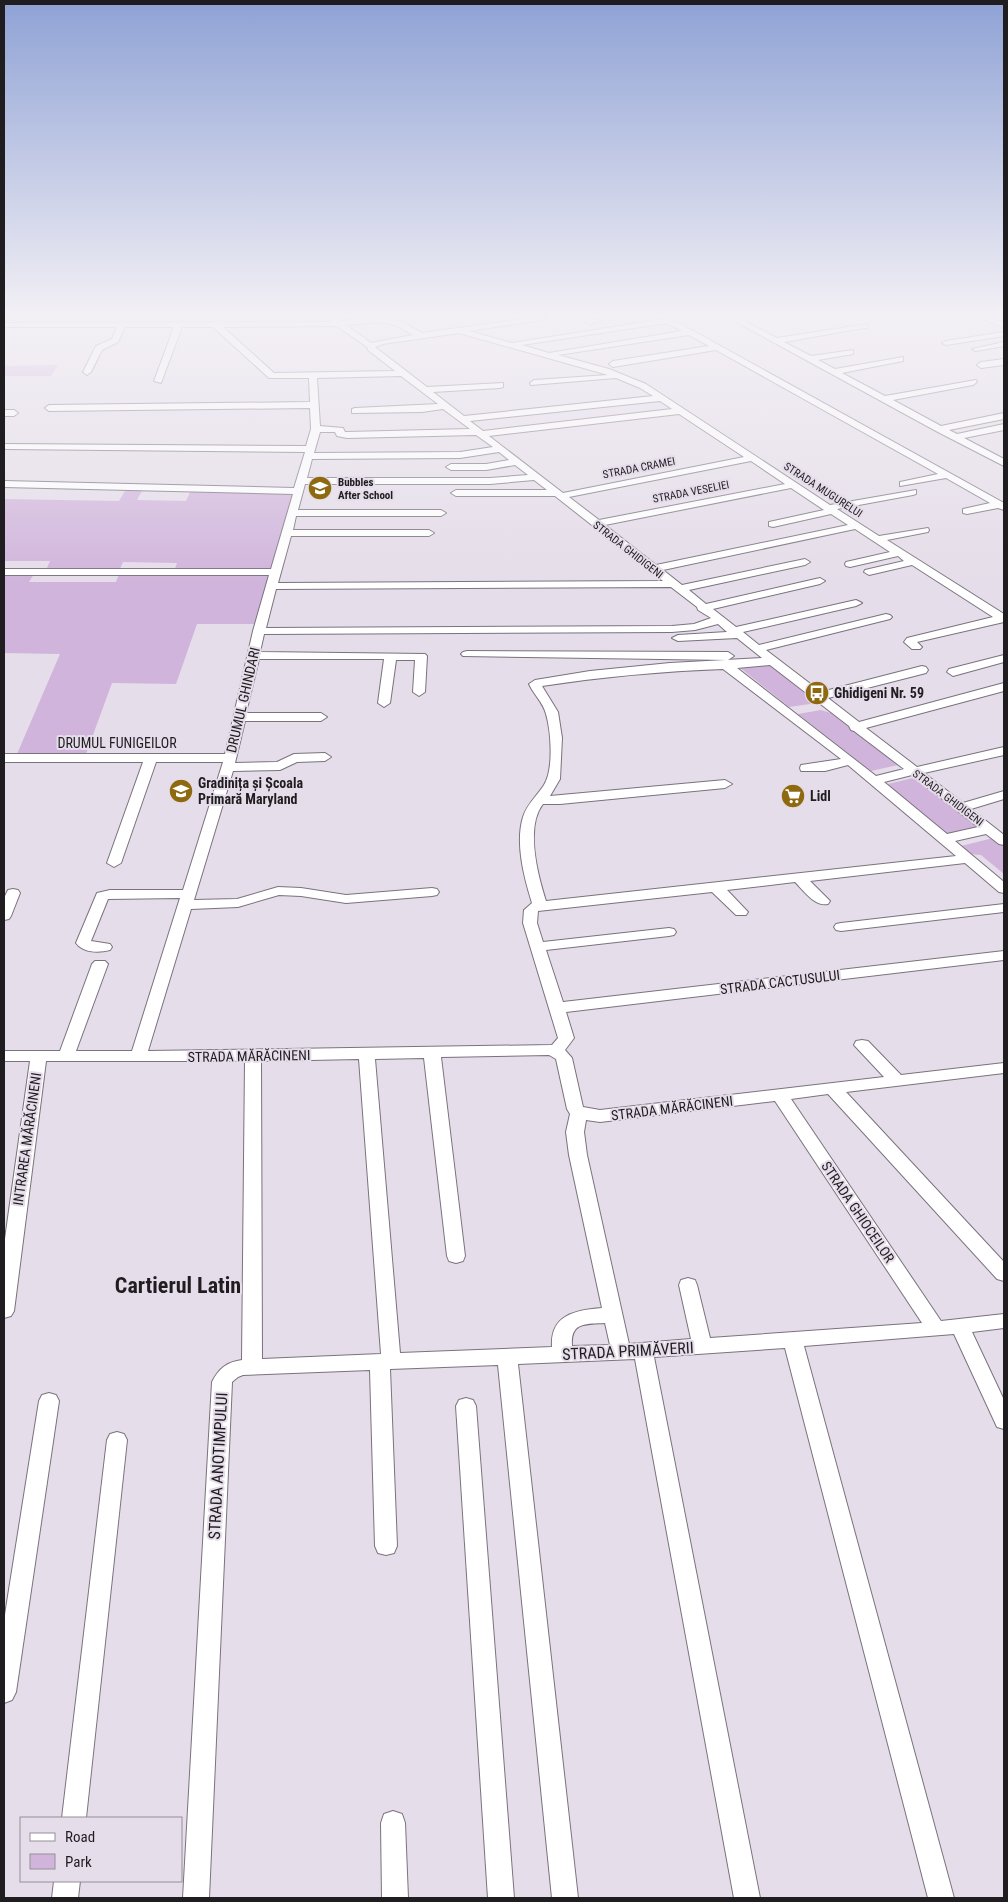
<svg xmlns="http://www.w3.org/2000/svg" width="1008" height="1902" font-family="'Roboto Condensed',sans-serif">
	<style>
		.green { fill: #d0b4db }
		.lines { fill: none; stroke-linecap: round; stroke-linejoin: round }
		.minor-casing { stroke: #7a727d; stroke-width: 2 }
		.minor { fill: #fff; fill-rule: evenodd }
		.labels { text-anchor: middle; dominant-baseline: central; stroke-width: 4; stroke-linejoin: round; paint-order: stroke }
		.far-street-label { font-size: 11px; fill: #201d21; stroke: #e5dde9 }
		.far-poi-label { font-size: 11px; font-weight: bold; fill: #201d21; stroke: #e5dde9; text-anchor: start }
		.poi-label { font-size: 14px; font-weight: bold; fill: #201d21; stroke: #e5dde9; text-anchor: start }
		.street-label { font-size: 14px; fill: #201d21; stroke: #e5dde9 }
		.near-street-label { font-size: 16px; fill: #201d21; stroke: #e5dde9 }
		.near-district-label { font-size: 22px; font-weight: bold; fill: #201d21; stroke: #e5dde9 }
	</style>
	<rect width="100%" height="100%" fill="#e5dde9"/>
	<g class="green">
		<path d="M4,364L6,366L58,365L51,376H4Z"/>
		<path d="M126,489H143L137,500L186,501L191,490L293,493L254,624H197L176,684L112,683L86,754H17L60,654L4,653V574H34L29,582H116L119,574H173L177,563L123,562L119,571L46,570L50,561H4V499L119,501Z"/>
		<path d="M767,664L771,666L817,703L789,707L738,666Z"/>
		<path d="M821,710L831,713L898,765L871,771L798,714Z"/>
		<path d="M913,778L917,779L976,827L947,835L888,786V784Z"/>
		<path d="M993,838L1004,846V874L981,855L970,854L961,846Z"/>
	</g>
	<g class="lines">
		<g class="minor-casing">
			<g id="minor">
				<path d="M331,318H337L341,321L366,318H385L402,322L422,333L529,318H546L542,320L469,331L512,343L670,318L1004,503V510L998,508L967,514L963,513V509L990,503L946,478L900,486V482L938,474L716,350L613,367L609,364L613,361L709,346L689,335L558,355L609,369L646,384L830,505L916,490V494L913,495L837,509L879,536L928,528L929,530L928,532L887,540L1004,614V622L917,642L922,647L920,649H912L904,642L907,638L993,617L912,565L869,575L864,572L865,570L904,561L898,556L850,567L846,566L845,564L846,562L890,552L855,529L663,570L682,585L805,559L810,562L805,565L689,590L706,604L820,578L825,581L820,584L713,609L736,627L856,600L862,603L856,606L743,632L759,645L886,614L890,615L892,617L890,619L766,650L821,692L922,666L926,667L928,670L926,673L828,698L859,722L1004,683V691L866,728L917,767L1004,747V755L924,773L963,803L1004,791V799L971,809L1004,835V845L999,844L986,834L955,841L1004,882V893L999,892L965,863L810,881L830,901L828,904C815,907 804,891 795,882L727,890L748,912L746,915H736L712,892L538,911L537,923L543,942L669,928L674,929L676,932L674,935L669,936L546,950L563,1002L1004,951V960L566,1012L574,1038L565,1050L572,1058L583,1107L600,1110L884,1077L854,1045L856,1041L862,1040L868,1041L901,1075L1004,1063V1073L846,1092L1004,1262V1281L997,1279L828,1094L791,1099L941,1321L1004,1314V1328L972,1332L1004,1400V1429L997,1427L954,1334L804,1346L954,1898H928L785,1348L654,1357L760,1898H734L635,1359L518,1364L578,1898H552L498,1365L390,1369L397,1546L394,1553L386,1555L378,1553L375,1546L370,1370L243,1375L238,1377L232,1382L209,1898H183L212,1382C219,1368 227,1362 242,1360L245,1061H46L14,1311L11,1316L4,1318V1246L30,1061H4V1051H60L92,964L95,961H105L108,964L76,1051H132L180,898L108,899L91,941L110,944L112,947L110,950C99,953 83,953 76,943L97,893L110,890H183L223,762H156L121,863L114,867L107,863L143,762H4V754H225L253,631L269,575H4V569H271L293,494L4,487V481L294,488L305,452L6,449L4,448V444L306,446L311,429L310,408L49,411L45,408L49,405L310,402L309,378H269L213,327H182L161,383L154,381L174,327H125L118,342L102,350L91,372L87,375L83,372L96,346L112,339L117,327H4V323L331,322ZM382,322L397,326L413,335L371,343L346,325ZM667,323L682,331L549,353L522,345ZM337,326L367,347L368,350L395,371L274,373L223,327ZM459,333L608,375L534,380L530,383L531,385L616,378L640,388L653,396L464,416L433,392L500,388L503,387V383L427,387L375,347L383,344ZM401,376L438,404L355,408L352,409V413L422,412L443,409L470,429L347,432H345L343,428L320,426L317,378ZM660,401L672,409L483,431L470,421ZM679,414L744,457L563,493L489,436ZM320,432H335L337,436L347,438L476,435L493,447L460,452L314,453ZM499,452L509,460L486,464H451L446,467L451,470H486L515,465L528,475L490,478H307L312,459L460,458ZM751,461L785,484L599,520L569,497ZM534,480L547,490H456L451,493L456,496H555L663,581L278,583L291,536H429L434,533L429,530H293L296,516H441L446,513L441,510H298L305,484H490ZM791,488L824,510L769,522V526L773,527L831,514L848,525L656,565L605,525ZM671,587L697,607L698,610L711,618L694,624L672,626L266,628L276,589ZM718,624L727,632L678,635L672,638L678,641L737,638L762,658L670,663L590,671L535,680L529,684C534,695 543,702 546,714C551,731 554,769 544,785C537,796 527,804 523,817C515,843 524,877 532,903L524,910L523,923L558,1038L552,1045L148,1051L191,909L238,907L279,895L301,896L346,903L432,896L437,895L439,892L437,889L432,888L346,895L301,888L278,887L237,899L194,900L233,771L280,770L297,762L325,761L331,757L325,753L294,754L277,762L235,763L245,721H321L327,717L321,713H246L259,659H384L378,703L384,707L390,703L396,660H415L413,692L419,696L425,692L427,656L425,654L260,652L264,634L672,632L695,630ZM770,665L849,726L851,730L854,731L904,769L876,776L737,668ZM723,669L841,759L801,765L800,768L801,771H825L848,765L956,856L546,901C538,876 525,827 543,804H560L725,788L732,784L725,780L550,796L560,779L562,738L558,712L542,686C602,677 662,671 723,669ZM912,775L978,827L947,834L884,782ZM549,1055L556,1059L567,1109L570,1114L566,1132L569,1155L602,1308C575,1310 550,1315 552,1347L400,1353L375,1059L424,1058L447,1256L449,1261L456,1263L463,1261L465,1256L441,1057ZM359,1059L381,1354L262,1359L261,1061ZM775,1101L922,1323L710,1338L697,1285L695,1280L688,1278L681,1280L679,1285L691,1339L629,1344L587,1155L584,1132L586,1120L600,1122ZM605,1323L610,1345L572,1346C570,1322 586,1324 605,1323Z"/>
				<path d="M579,318L596,319L600,321L590,324Z"/>
				<path d="M729,318H738L777,338L867,324V328H864L784,342L811,356L853,350V354L818,360L835,369L903,357V361L842,373L885,396L976,380L977,382L973,385L893,400L941,426L1004,413V419L949,430L957,434L1004,424V430L964,438L1004,459V466L936,431Z"/>
				<path d="M982,318H992L1004,323V328Z"/>
				<path d="M1004,332V336L946,345L942,343L946,341Z"/>
				<path d="M1004,342V346L976,351L972,349Z"/>
				<path d="M1004,359V365L981,368L977,365L981,362Z"/>
				<path d="M4,410H14L18,413L14,416H4Z"/>
				<path d="M467,651L728,652L734,656L728,660L463,656L461,654L463,652Z"/>
				<path d="M1004,655V662L953,676L947,672L949,669Z"/>
				<path d="M13,889L18,890L20,893L11,916L9,919L4,920V898L8,890Z"/>
				<path d="M1004,904V912L841,931L836,930L834,927L836,924L841,923Z"/>
				<path d="M49,1393L56,1395L59,1401L16,1692L12,1700L4,1703V1621L39,1401L42,1395Z"/>
				<path d="M466,1398L473,1400L476,1406L514,1898H488L456,1406L459,1400Z"/>
				<path d="M117,1432L124,1434L127,1440L86,1818H62L107,1440L110,1434Z"/>
				<path d="M393,1811L402,1814L405,1823L408,1898H382L381,1823L384,1814Z"/>
				<path d="M54,1881H80L78,1898H52Z"/>
			</g>
		</g>
		<use href="#minor" class="minor"/>
	</g>
	<linearGradient id="sky" x2="0" y2="1"><stop stop-color="#8fa2d5"/><stop offset="0.54" stop-color="#f3f0f5"/><stop offset="1" stop-color="#f3f0f5" stop-opacity="0"/></linearGradient>
	<rect width="1008" height="584" fill="url(#sky)"/>
	<defs>
		<g id="school-disc" transform="scale(1.25)"><circle r="9.5" fill="#8f690f" stroke="#e5dde9"/><path d="M0-5L7-2L0 1L-7-2ZM-4 1L0 2.5L4 1V4Q0 6-4 4Z" fill="#fff"/></g>
		<g id="bus-disc" transform="scale(1.25)"><circle r="9.5" fill="#8f690f" stroke="#e5dde9"/><path d="M-5-6H5V4H4V6H2V4H-2V6H-4V4H-5ZM-3.5-4V0h7V-4ZM-3.5 1.2v1.5H-2V1.2ZM2 1.2v1.5H3.5V1.2Z" fill="#fff"/></g>
		<g id="supermarket-disc" transform="scale(1.25)"><circle r="9.5" fill="#8f690f" stroke="#e5dde9"/><path d="M-6-5.5h2.5l.6 2H6L4.5 2H-2.5L-4.4-4H-6ZM-1.5 3.2a1.3 1.3 0 1 0 .1 0ZM3 3.2a1.3 1.3 0 1 0 .1 0Z" fill="#fff"/></g>
	</defs>
	<g fill-rule="evenodd">
		<use href="#school-disc" x="320" y="488"/>
		<use href="#bus-disc" x="817" y="693"/>
		<use href="#school-disc" x="181" y="791"/>
		<use href="#supermarket-disc" x="793" y="796"/>
	</g>
	<g class="labels">
		<g class="far-street-label">
			<text transform="translate(639 468) rotate(-11)">STRADA CRAMEI</text>
			<text transform="translate(823 490) rotate(33)">STRADA MUGURELUI</text>
			<text transform="translate(691 492) rotate(-11)">STRADA VESELIEI</text>
			<text transform="translate(628 550) rotate(38)">STRADA GHIDIGENI</text>
			<text transform="translate(948 798) rotate(37)">STRADA GHIDIGENI</text>
		</g>
		<g class="far-poi-label">
			<text x="338" y="482">Bubbles<tspan x="338" dy="13">After School</tspan></text>
		</g>
		<g class="poi-label">
			<text x="834" y="693">Ghidigeni Nr. 59</text>
			<text x="198" y="783">Gradinița și Școala<tspan x="198" dy="16">Primară Maryland</tspan></text>
			<text x="810" y="796">Lidl</text>
		</g>
		<g class="street-label">
			<text transform="translate(243 700) rotate(-77)">DRUMUL GHINDARI</text>
			<text x="117" y="743">DRUMUL FUNIGEILOR</text>
			<text transform="translate(780 982) rotate(-7)">STRADA CACTUSULUI</text>
			<text transform="translate(249 1056) rotate(-1)">STRADA MĂRĂCINENI</text>
			<text transform="translate(672 1108) rotate(-7)">STRADA MĂRĂCINENI</text>
			<text transform="translate(27 1139) rotate(-82)">INTRAREA MĂRĂCINENI</text>
			<text transform="translate(858 1212) rotate(56)">STRADA GHIOCEILOR</text>
		</g>
		<g class="near-street-label">
			<text transform="translate(628 1351) rotate(-3)">STRADA PRIMĂVERII</text>
			<text transform="translate(218 1466) rotate(-87)">STRADA ANOTIMPULUI</text>
		</g>
		<g class="near-district-label">
			<text x="178" y="1285">Cartierul Latin</text>
		</g>
	</g>
	<rect width="1008" height="1902" fill="none" stroke="#201d21" stroke-width="10"/>
	<rect x="20" y="1817" width="162" height="65" fill="#e5dde9" stroke="#969099"/>
	<rect x="30" y="1833" width="25" height="8" fill="#ffffff" stroke="#969099"/>
	<text x="65" y="1842" font-size="15" fill="#201d21">Road</text>
	<rect x="30" y="1854" width="25" height="15" fill="#d0b4db" stroke="#969099"/>
	<text x="65" y="1867" font-size="15" fill="#201d21">Park</text>
</svg>
